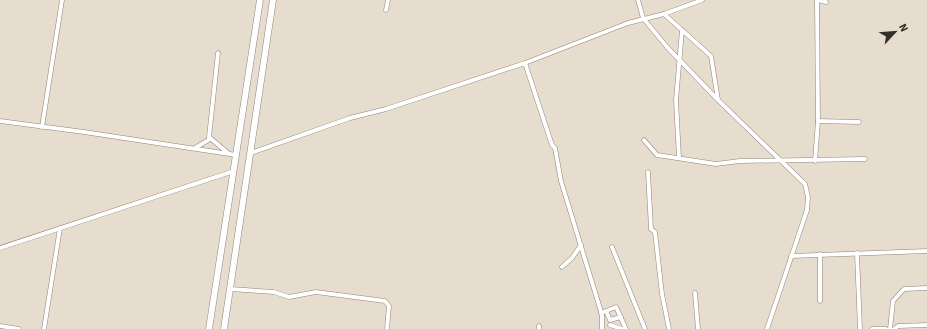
<svg xmlns="http://www.w3.org/2000/svg" width="927" height="329" font-family="'Source Sans 3',sans-serif">
	<style>
		.lines { fill: none; stroke-linecap: round; stroke-linejoin: round }
		.minor-casing { stroke: #8e8578; stroke-width: 5 }
		.trunk-casing { stroke: #8e8578; stroke-width: 7 }
		.minor { stroke: #fff; stroke-width: 4 }
		.trunk { stroke: #fff; stroke-width: 6 }
	</style>
	<rect width="100%" height="100%" fill="#e7ddcf"/>
	<g class="lines">
		<g class="minor-casing">
			<g id="minor">
				<path d="M638,0L643,18L667,47L718,100"/>
				<path d="M818,0L826,2"/>
				<path d="M386,10L388,0"/>
				<path d="M664,14L711,56L718,100L805,184L808,197L807,210L767,329"/>
				<path d="M218,53L209,137L228,153"/>
				<path d="M525,63L552,145L555,148L561,181L602,315V329"/>
				<path d="M0,121L84,132L236,155"/>
				<path d="M818,121L859,122"/>
				<path d="M42,127L62,0"/>
				<path d="M644,140L657,155L716,164L740,161L865,159"/>
				<path d="M195,148L210,139"/>
				<path d="M251,153L350,118L386,109L525,63L628,23L664,14L702,0"/>
				<path d="M679,158L676,100L682,30"/>
				<path d="M815,161L818,121L817,0"/>
				<path d="M648,172L651,229L655,232L662,294L669,329"/>
				<path d="M612,247L645,329"/>
				<path d="M0,248L234,171"/>
				<path d="M857,253L860,329"/>
				<path d="M820,254V301"/>
				<path d="M791,256L927,251"/>
				<path d="M562,267L572,258L581,245"/>
				<path d="M230,289L274,292L289,297L316,292L385,301L389,306L387,329"/>
				<path d="M695,293L698,329"/>
				<path d="M606,311L610,320L621,317"/>
				<path d="M601,313L616,307L626,329"/>
				<path d="M610,325L622,329"/>
				<path d="M0,326L19,329"/>
				<path d="M44,329L60,228"/>
				<path d="M539,329V326"/>
				<path d="M872,329H886"/>
				<path d="M890,329L893,301L904,289L927,288"/>
				<path d="M894,329L898,326L927,325"/>
			</g>
		</g>
		<g class="trunk-casing">
			<g id="trunk">
				<path d="M209,329L260,0"/>
				<path d="M224,329L273,0"/>
			</g>
		</g>
		<use href="#minor" class="minor"/>
		<use href="#trunk" class="trunk"/>
	</g>
	<g transform="translate(895 32) rotate(64)" stroke="#e7ddcf" stroke-width="3" paint-order="stroke">
	<path d="M0-3L7 15L0 10L-7 15Z" fill="#322e29"/>
	<text y="-6" font-size="11" font-weight="bold" text-anchor="middle" fill="#322e29">N</text>
	</g>
</svg>
